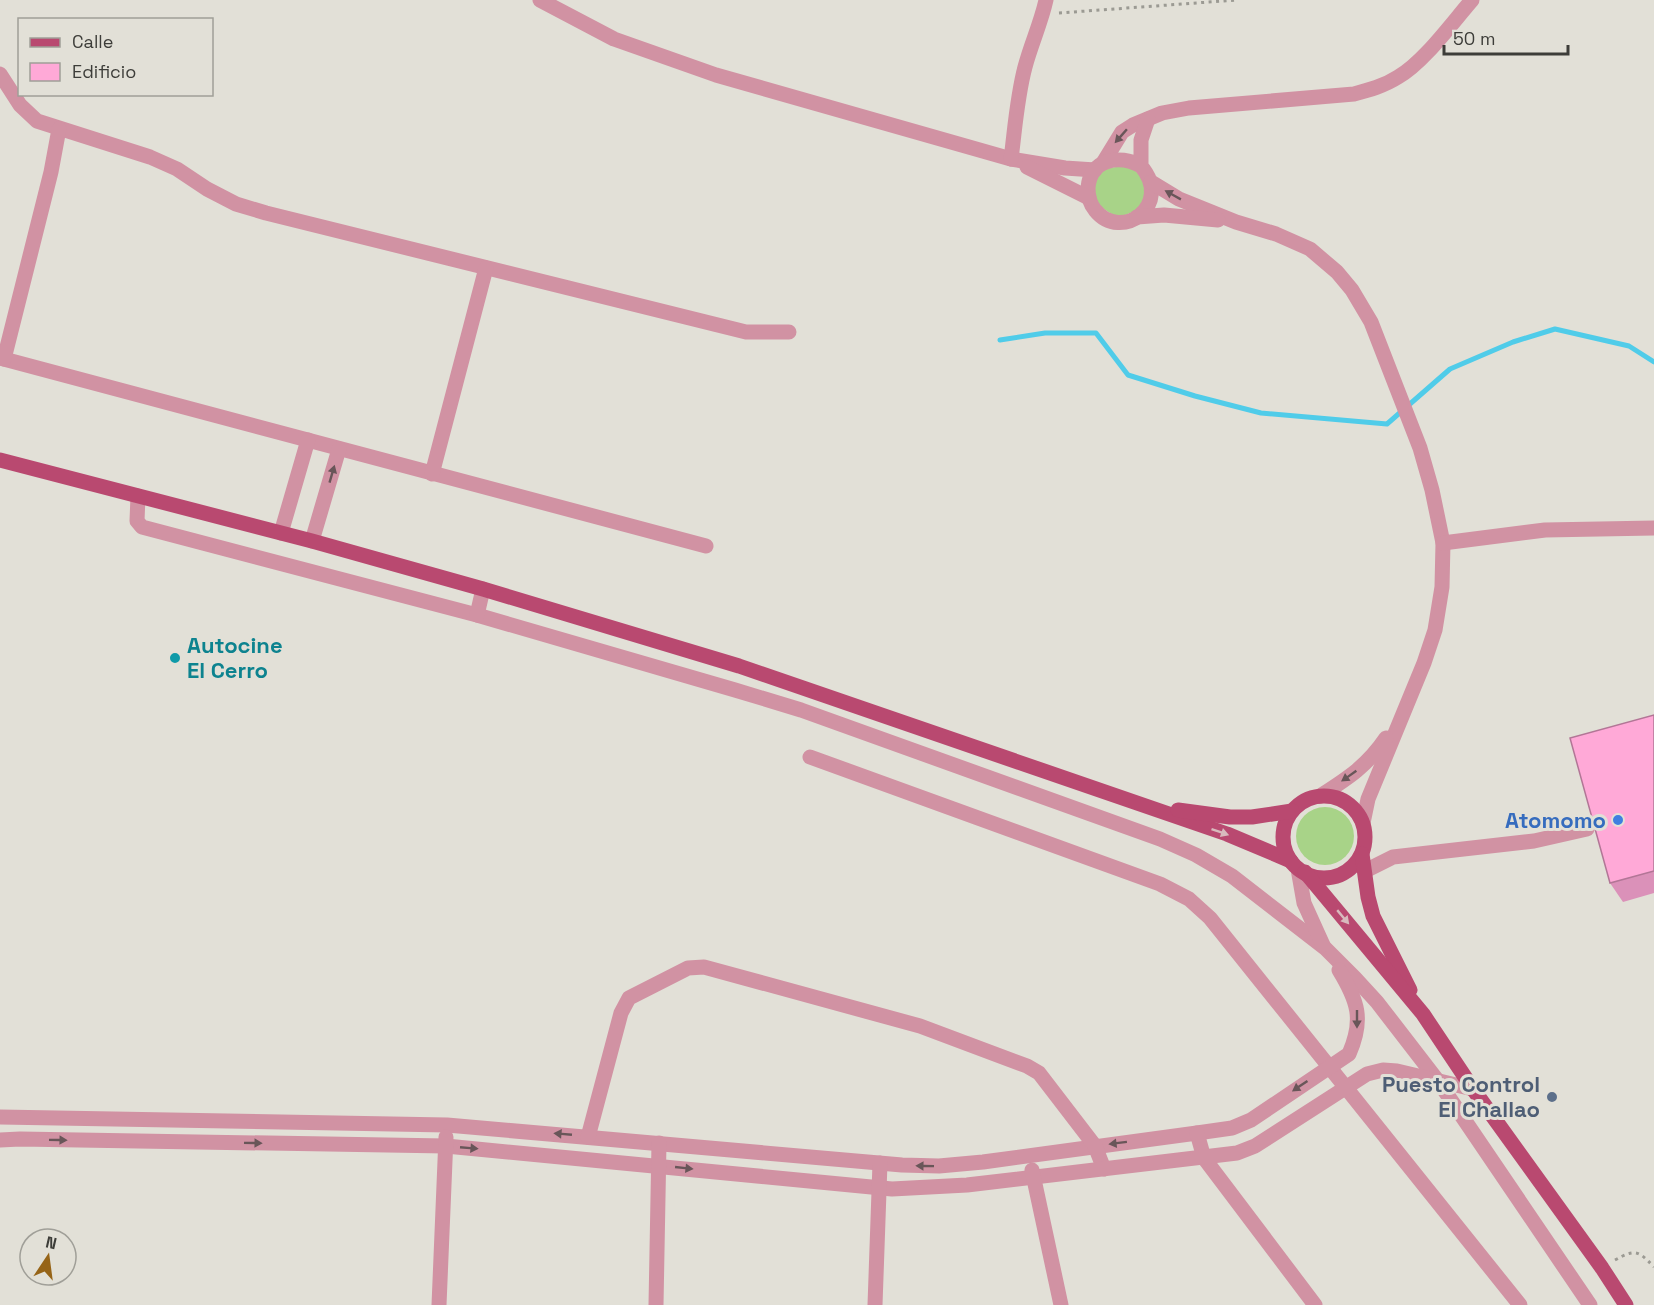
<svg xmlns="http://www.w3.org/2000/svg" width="1654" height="1305" font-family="'Space Grotesk',sans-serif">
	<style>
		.green { fill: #a8d388 }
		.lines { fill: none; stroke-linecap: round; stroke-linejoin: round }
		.stream { stroke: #50cce9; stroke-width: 5 }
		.path { stroke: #9b9a93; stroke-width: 3; stroke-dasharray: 3 4.5; stroke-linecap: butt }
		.minor { stroke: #d192a3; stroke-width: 15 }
		.major { stroke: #b94970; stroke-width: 15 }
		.wall { fill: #db91b9 }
		.building { fill: #ffa9d7; stroke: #b27696; stroke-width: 1.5 }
		.oneway { fill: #695659 }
		.oneway2 { fill: #d8babd }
		.culture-dot { fill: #0f9aa8; stroke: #e2e0d7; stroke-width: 2 }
		.shop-dot { fill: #3f7fe0; stroke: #e2e0d7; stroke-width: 2 }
		.service-dot { fill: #5c6f8a; stroke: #e2e0d7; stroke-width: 2 }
		.labels { text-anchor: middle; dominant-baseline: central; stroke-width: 6; stroke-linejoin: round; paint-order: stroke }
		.culture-label { font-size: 22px; font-weight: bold; fill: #0d838f; stroke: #e2e0d7; text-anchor: start }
		.shop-label { font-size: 22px; font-weight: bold; fill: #366cbe; stroke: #e2e0d7; text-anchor: end }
		.service-label { font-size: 22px; font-weight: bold; fill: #4e5e75; stroke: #e2e0d7; text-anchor: end }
	</style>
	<rect width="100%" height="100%" fill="#e2e0d7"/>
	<g class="green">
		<path d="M1130,165L1147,183L1142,208L1118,218L1096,204L1093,185L1102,169Z"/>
		<circle cx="1325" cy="836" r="29"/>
	</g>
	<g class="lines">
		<path class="stream" d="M1000,340L1045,333H1096L1128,375L1195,396L1261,413L1387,424L1450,369L1513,342L1555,329L1629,346L1654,362"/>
		<g class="path">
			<path d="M1059,13L1237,0"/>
			<path d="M1615,1260C1635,1249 1638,1250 1654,1267"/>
		</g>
		<g class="minor">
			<path d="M540,0L614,39L716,75L1011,159L1065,168L1095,170"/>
			<path d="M0,74L20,105L37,121L150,157L177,169L207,189L236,204L266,213L746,332H789"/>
			<path d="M1011,159C1015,128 1017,97 1025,67C1031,44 1041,23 1046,0"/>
			<path d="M1103,163L1122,132L1133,125L1162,113L1189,108L1354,94C1369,90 1384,86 1398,77C1423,63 1452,23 1472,0"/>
			<path d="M1141,166C1119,154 1090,159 1088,188C1088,196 1090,204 1095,210C1121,243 1174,205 1141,166V140L1148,119"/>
			<path d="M1027,167L1089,198"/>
			<path d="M1151,182L1179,199L1236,222L1276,234L1310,249L1337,272L1352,290L1371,322L1420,448L1432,490L1443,543L1442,587L1435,630L1424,663L1368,799L1363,823"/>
			<path d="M1137,217L1164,215L1218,220"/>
			<path d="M0,358L706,546"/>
			<path d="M4,359L51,172L59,129"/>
			<path d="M432,474L486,268"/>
			<path d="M138,496L137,521L142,527L477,615L735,690L801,710L1160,839L1196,855L1232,876L1325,948L1355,978L1377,1002L1438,1081L1590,1305"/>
			<path d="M281,533L308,440"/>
			<path d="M312,541L339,449"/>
			<path d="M1443,543L1545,530L1654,528"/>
			<path d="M477,615L483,589"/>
			<path d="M810,757L1160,884L1189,899L1210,918L1520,1305"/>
			<path d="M1320,796C1348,778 1367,766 1386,738"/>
			<path d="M1298,869L1304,903L1323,945"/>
			<path d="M1365,871L1393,857L1534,841L1587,829"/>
			<path d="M0,1117L447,1125L902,1165L939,1166L983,1162L1197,1133L1232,1128L1251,1120L1349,1054C1364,1020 1358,1001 1339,970"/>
			<path d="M1197,1133L1204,1158L1315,1305"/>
			<path d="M588,1137L621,1013L629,998L688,968L704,967L920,1026L1027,1066L1039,1073L1095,1146L1104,1169"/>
			<path d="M0,1140L20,1139L446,1146L892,1189L967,1185L1237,1153L1255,1146L1367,1074L1383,1070L1397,1071L1473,1089"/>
			<path d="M1032,1170L1061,1305"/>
			<path d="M439,1305L446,1137"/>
			<path d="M656,1305L659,1143"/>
			<path d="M875,1305L880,1163"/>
		</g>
		<g class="major">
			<path d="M0,460L312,541L483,589L739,666L1227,834L1291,861"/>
			<circle cx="1324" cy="837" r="41"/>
			<path d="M1178,810L1230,817H1252L1292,811"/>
			<path d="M1362,854L1368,897L1373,916L1410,990"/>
			<path d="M1305,872L1423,1014L1473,1089L1602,1268L1626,1305"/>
		</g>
	</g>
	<path class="wall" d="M1654,715V893L1623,902L1610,883Z"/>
	<path class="building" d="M1654,715V871L1610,883L1570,738Z"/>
	<defs><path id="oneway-solid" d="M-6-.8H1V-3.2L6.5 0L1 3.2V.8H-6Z" transform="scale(1.5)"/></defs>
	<g class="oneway">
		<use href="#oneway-solid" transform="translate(1121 136) rotate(131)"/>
		<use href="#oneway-solid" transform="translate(1173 195) rotate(-151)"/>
		<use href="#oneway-solid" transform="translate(332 474) rotate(-74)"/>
		<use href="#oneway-solid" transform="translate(1349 776) rotate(145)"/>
		<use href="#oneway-solid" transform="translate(1357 1019) rotate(90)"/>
		<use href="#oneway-solid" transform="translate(1300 1086) rotate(146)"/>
		<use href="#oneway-solid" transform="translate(563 1134) rotate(-175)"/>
		<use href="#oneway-solid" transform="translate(58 1140) rotate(1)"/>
		<use href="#oneway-solid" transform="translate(253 1143) rotate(1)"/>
		<use href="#oneway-solid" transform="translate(1118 1143) rotate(173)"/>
		<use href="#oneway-solid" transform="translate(469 1148) rotate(5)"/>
		<use href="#oneway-solid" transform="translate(925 1166) rotate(-179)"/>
		<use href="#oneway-solid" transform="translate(684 1168) rotate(6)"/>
	</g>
	<g class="oneway2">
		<use href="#oneway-solid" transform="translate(1220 832) rotate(19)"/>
		<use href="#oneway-solid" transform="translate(1343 917) rotate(50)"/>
	</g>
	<circle class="culture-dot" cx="175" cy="658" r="6"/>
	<circle class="shop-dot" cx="1618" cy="820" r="6"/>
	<circle class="service-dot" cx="1552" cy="1097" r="6"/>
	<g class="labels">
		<g class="culture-label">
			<text x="187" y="645">Autocine<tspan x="187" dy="25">El Cerro</tspan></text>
		</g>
		<g class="shop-label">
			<text x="1606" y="820">Atomomo</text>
		</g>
		<g class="service-label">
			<text x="1540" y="1084">Puesto Control<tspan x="1540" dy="25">El Challao</tspan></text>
		</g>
	</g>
	<rect x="18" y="18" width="195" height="78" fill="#e2e0d7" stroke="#a09f98" stroke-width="1.5"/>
	<rect x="30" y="38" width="30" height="9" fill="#b94970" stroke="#a09f98" stroke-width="1.5"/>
	<text x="72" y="48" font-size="18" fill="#3d3d39">Calle</text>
	<rect x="30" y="63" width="30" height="18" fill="#ffa9d7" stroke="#a09f98" stroke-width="1.5"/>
	<text x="72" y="78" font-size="18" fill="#3d3d39">Edificio</text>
	<g transform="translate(48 1257) rotate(13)"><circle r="28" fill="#e2e0d7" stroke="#a09f98" stroke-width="1.5"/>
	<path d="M0-4.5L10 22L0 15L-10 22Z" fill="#966417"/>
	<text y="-9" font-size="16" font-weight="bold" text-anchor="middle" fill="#3d3d39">N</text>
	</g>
	<path d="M1444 45v9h124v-9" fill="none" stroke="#3d3d39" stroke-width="3"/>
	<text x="1453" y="45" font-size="18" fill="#3d3d39" stroke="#e2e0d7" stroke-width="4.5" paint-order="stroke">50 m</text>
</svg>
